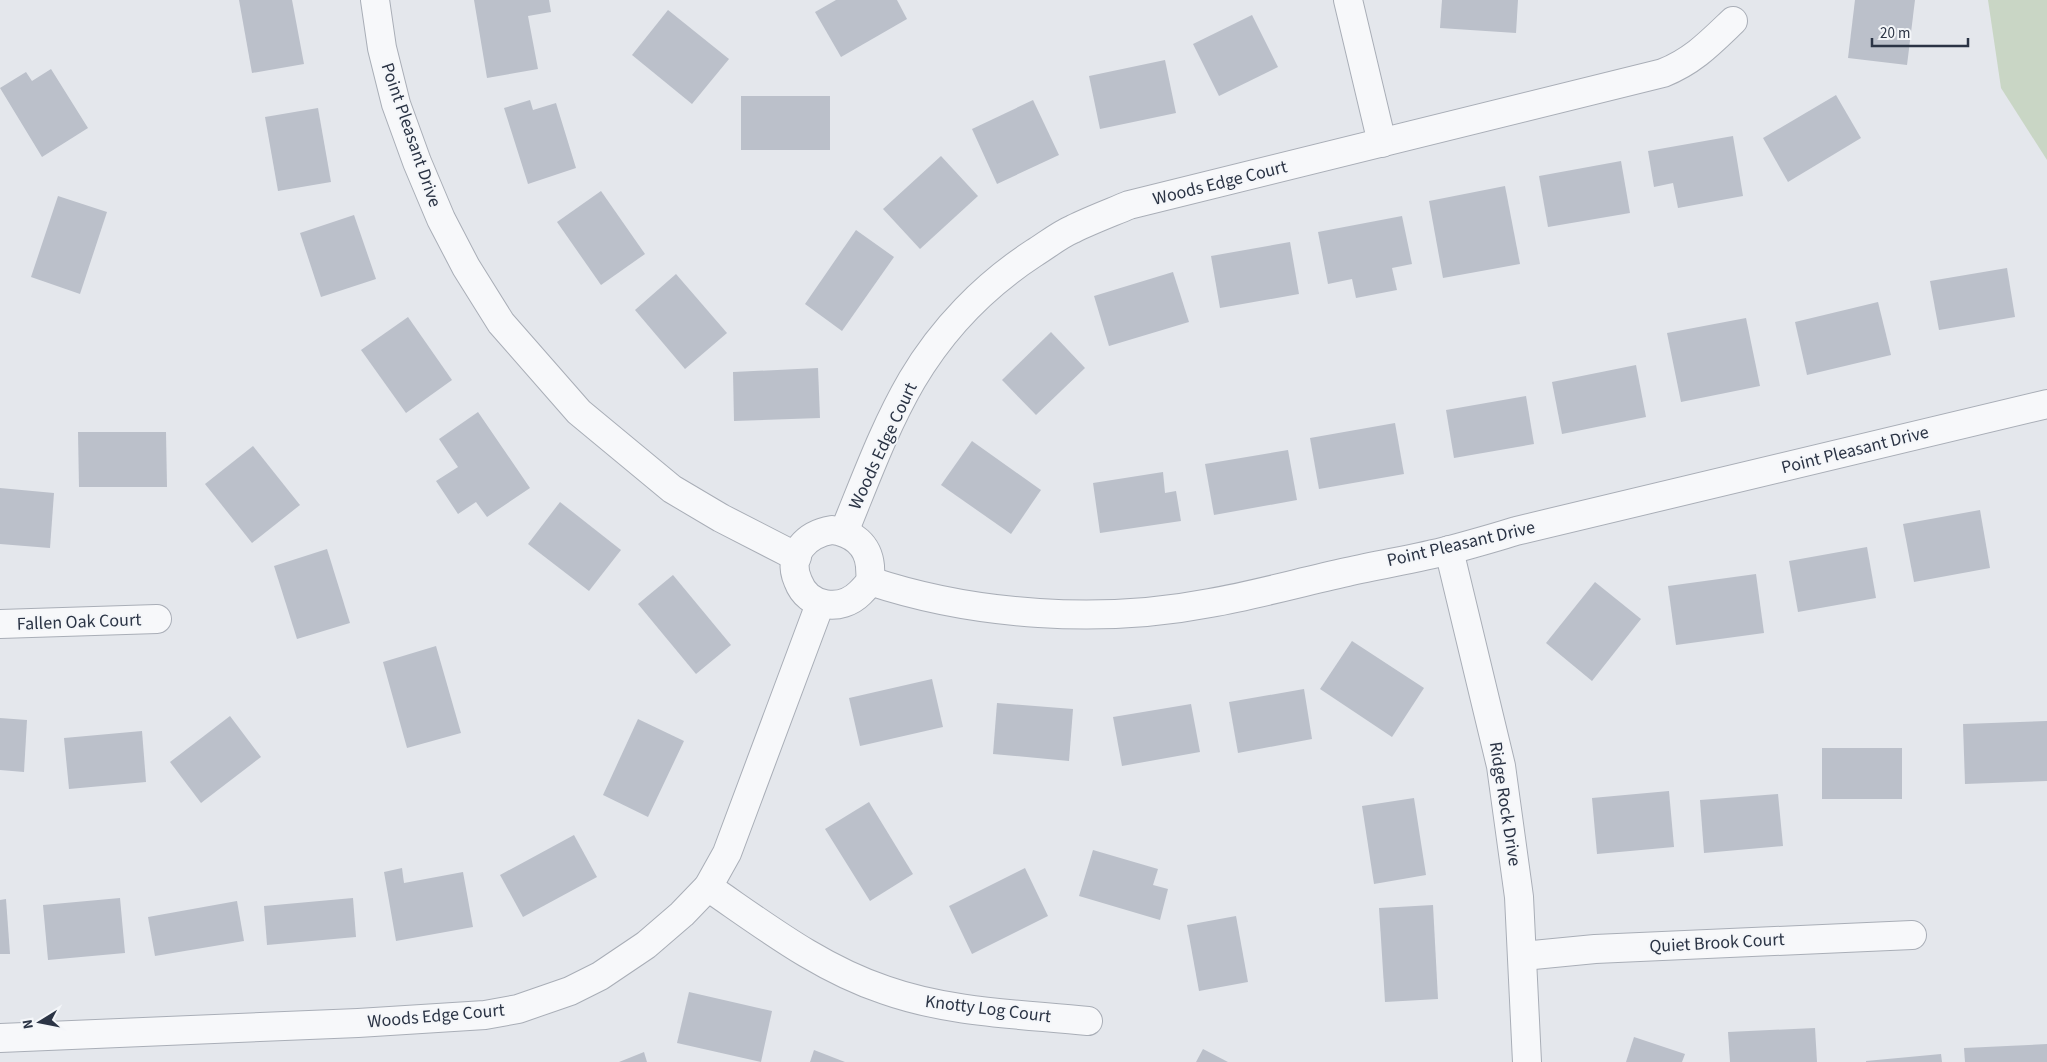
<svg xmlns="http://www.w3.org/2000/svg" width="2047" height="1062" font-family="'Source Sans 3',sans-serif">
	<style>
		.green { fill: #c9d6c5 }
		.building { fill: #bbc0ca }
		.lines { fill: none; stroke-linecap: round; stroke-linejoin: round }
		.street-casing { stroke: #a9aeb7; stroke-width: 30 }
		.street { stroke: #f7f8fa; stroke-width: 28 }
		.labels { text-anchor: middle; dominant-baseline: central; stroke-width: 4; stroke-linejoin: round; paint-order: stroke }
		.street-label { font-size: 18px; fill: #2b3445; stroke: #f4f6f9 }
	</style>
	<rect width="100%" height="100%" fill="#e4e7ec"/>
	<path class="green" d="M1988,0H2047V160L2001,88Z"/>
	<g class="building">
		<path d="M239,0H292L304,64L252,73Z"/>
		<path d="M474,0H549L551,12L528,16L538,69L487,78Z"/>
		<path d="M836,0H897L907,19L841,57L815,12Z"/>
		<path d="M1442,0H1518L1516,33L1440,28Z"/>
		<path d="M1855,0H1915L1907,65L1848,58Z"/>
		<path d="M668,10L729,59L692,104L632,55Z"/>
		<path d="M1252,15L1278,67L1219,96L1193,44Z"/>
		<path d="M1165,60L1176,113L1100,129L1089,76Z"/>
		<path d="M51,69L88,128L42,157L0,88L26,72L32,81Z"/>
		<path d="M1836,95L1861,138L1788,182L1763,138Z"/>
		<rect x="741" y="96" width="89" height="54"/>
		<path d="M530,100L533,110L556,103L576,168L528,184L504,108Z"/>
		<path d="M1033,100L1059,155L997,184L972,129Z"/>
		<path d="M318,108L331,182L278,191L265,117Z"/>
		<path d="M1733,136L1743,196L1678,208L1673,183L1654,187L1648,151Z"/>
		<path d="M941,156L978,196L920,249L883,209Z"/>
		<path d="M1621,161L1630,213L1548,227L1539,176Z"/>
		<path d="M1505,186L1520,264L1443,278L1429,201Z"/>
		<path d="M601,191L645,254L601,285L557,222Z"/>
		<path d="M58,196L107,212L80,294L31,277Z"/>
		<path d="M354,215L376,279L321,297L300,233Z"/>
		<path d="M1402,216L1412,264L1392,268L1397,290L1356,298L1352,279L1328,284L1318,232Z"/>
		<path d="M856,230L894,257L842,331L805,304Z"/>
		<path d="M1290,242L1299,294L1220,308L1211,256Z"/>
		<path d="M2007,268L2015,317L1939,330L1930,281Z"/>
		<path d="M1173,272L1189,322L1109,346L1094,296Z"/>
		<path d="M676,274L727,333L685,369L635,310Z"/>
		<path d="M1878,302L1891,355L1807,375L1795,322Z"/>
		<path d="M408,317L452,380L406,413L361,350Z"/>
		<path d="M1746,318L1760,386L1681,402L1667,333Z"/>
		<path d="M1051,332L1085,368L1036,415L1002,380Z"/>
		<path d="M1636,365L1646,417L1562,434L1552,382Z"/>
		<path d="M818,368L820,418L734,421L733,372Z"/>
		<path d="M1526,396L1534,444L1454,458L1446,410Z"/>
		<path d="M478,412L530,488L487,517L476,502L458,514L436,481L458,467L439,439Z"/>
		<path d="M1395,423L1404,474L1319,489L1310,438Z"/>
		<path d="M78,432H166L167,487H79Z"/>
		<path d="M972,441L1041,490L1011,534L941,485Z"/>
		<path d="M253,446L300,505L252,543L205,484Z"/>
		<path d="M1288,450L1297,500L1214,515L1205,464Z"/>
		<path d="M1163,472L1165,493L1176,491L1181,521L1100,533L1093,483Z"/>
		<path d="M0,488L54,493L50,548L0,544Z"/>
		<path d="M560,502L621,550L589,591L528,544Z"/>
		<path d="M1980,510L1990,568L1914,582L1903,524Z"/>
		<path d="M1867,547L1876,598L1798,612L1789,561Z"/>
		<path d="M327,549L350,623L297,639L274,566Z"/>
		<path d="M1756,574L1764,633L1676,645L1668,586Z"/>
		<path d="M673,575L731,645L696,674L638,604Z"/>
		<path d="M1595,582L1641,619L1592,681L1546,643Z"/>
		<path d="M1352,641L1424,688L1392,737L1320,689Z"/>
		<path d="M436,646L461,733L407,748L383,662Z"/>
		<path d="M932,679L943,727L860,746L849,698Z"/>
		<path d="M1304,689L1312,739L1238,753L1229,702Z"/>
		<path d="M997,703L1073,709L1069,761L993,754Z"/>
		<path d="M1191,704L1200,752L1122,766L1113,717Z"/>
		<path d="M230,716L261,757L201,803L170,762Z"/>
		<path d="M0,718L27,720L24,772L0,770Z"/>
		<path d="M638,719L684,741L648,817L603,795Z"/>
		<path d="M2047,721V781L1965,784L1963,724Z"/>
		<path d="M142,731L146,782L69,789L64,738Z"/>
		<rect x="1822" y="748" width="80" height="51"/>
		<path d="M1669,791L1674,847L1597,854L1592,798Z"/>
		<path d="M1778,794L1783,846L1704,853L1700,800Z"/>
		<path d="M1414,798L1426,875L1374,884L1362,806Z"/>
		<path d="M869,802L913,874L870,901L825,829Z"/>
		<path d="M574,835L597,877L523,917L500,875Z"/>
		<path d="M1093,850L1158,869L1153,885L1168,889L1160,920L1079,896Z"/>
		<path d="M402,868L404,883L463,872L473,927L396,941L384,872Z"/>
		<path d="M1025,868L1048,916L972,954L949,906Z"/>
		<path d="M120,898L125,953L48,960L43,905Z"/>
		<path d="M353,898L356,937L267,945L264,906Z"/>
		<path d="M6,899L10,954H0V900Z"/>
		<path d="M237,901L244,941L155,956L148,917Z"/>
		<path d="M1433,905L1438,999L1385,1002L1379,908Z"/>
		<path d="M1236,916L1248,982L1199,991L1187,925Z"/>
		<path d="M689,992L772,1011L761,1062L677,1043Z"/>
		<path d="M1815,1028L1817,1062H1730L1728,1032Z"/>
		<path d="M1634,1037L1685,1054L1682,1062H1626Z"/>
		<path d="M2047,1044V1062H1965L1964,1048Z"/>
		<path d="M1203,1049L1228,1062H1196Z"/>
		<path d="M814,1050L845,1062H810Z"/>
		<path d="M644,1052L647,1062H619Z"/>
		<path d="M1941,1054L1942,1062H1866V1061Z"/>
	</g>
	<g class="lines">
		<g class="street-casing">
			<g id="street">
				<path d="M375,0L382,48L396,104L417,162L441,219L466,267L501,323L579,412L672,489L721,518L797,557"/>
				<path d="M1348,0L1382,143"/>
				<path d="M832,530C853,533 868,545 870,566C870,570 871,577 870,581C868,585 863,590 860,593C841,612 808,608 798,581C786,554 807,534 832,530Z"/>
				<path d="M844,532C865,481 884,428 912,380C942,329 985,285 1034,253C1047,245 1059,235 1073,229C1091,220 1110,213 1129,205L1663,73C1693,61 1710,43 1733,21"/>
				<path d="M1449,550L1501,766L1519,897L1527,1062"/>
				<path d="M870,581C975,616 1102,624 1210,603C1256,595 1301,582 1347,572C1381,564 1416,559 1450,550C1472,544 1494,538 1516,531L2047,404"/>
				<path d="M0,624L157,619"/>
				<path d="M708,887C765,926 819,968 885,990C950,1013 1020,1014 1088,1021"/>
				<path d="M1523,956L1595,949L1912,935"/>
				<path d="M0,1038L358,1023L485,1015L518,1009L570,991L600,976L646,945L682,914L708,887L727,853L820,604"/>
			</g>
		</g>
		<use href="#street" class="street"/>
	</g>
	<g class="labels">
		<g class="street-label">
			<text transform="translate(411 135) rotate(71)">Point Pleasant Drive</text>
			<text transform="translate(1220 183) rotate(-14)">Woods Edge Court</text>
			<text transform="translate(883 446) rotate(-65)">Woods Edge Court</text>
			<text transform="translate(1855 450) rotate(-14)">Point Pleasant Drive</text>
			<text transform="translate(1461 544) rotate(-13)">Point Pleasant Drive</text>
			<text transform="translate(79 622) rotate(-2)">Fallen Oak Court</text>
			<text transform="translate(1505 804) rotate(81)">Ridge Rock Drive</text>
			<text transform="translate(1717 943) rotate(-3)">Quiet Brook Court</text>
			<text transform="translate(988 1009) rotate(7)">Knotty Log Court</text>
			<text transform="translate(436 1016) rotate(-5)">Woods Edge Court</text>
		</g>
	</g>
	<g transform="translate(40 1022) rotate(260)" stroke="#f4f6f9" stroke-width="4" paint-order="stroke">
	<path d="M0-4L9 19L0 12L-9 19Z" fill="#2b3445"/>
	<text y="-8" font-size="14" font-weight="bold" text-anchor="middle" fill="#2b3445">N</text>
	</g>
	<path d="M1872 38v8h96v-8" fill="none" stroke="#2b3445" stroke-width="2.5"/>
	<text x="1880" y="38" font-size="15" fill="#2b3445" stroke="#f4f6f9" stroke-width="4" paint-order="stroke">20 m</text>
</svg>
